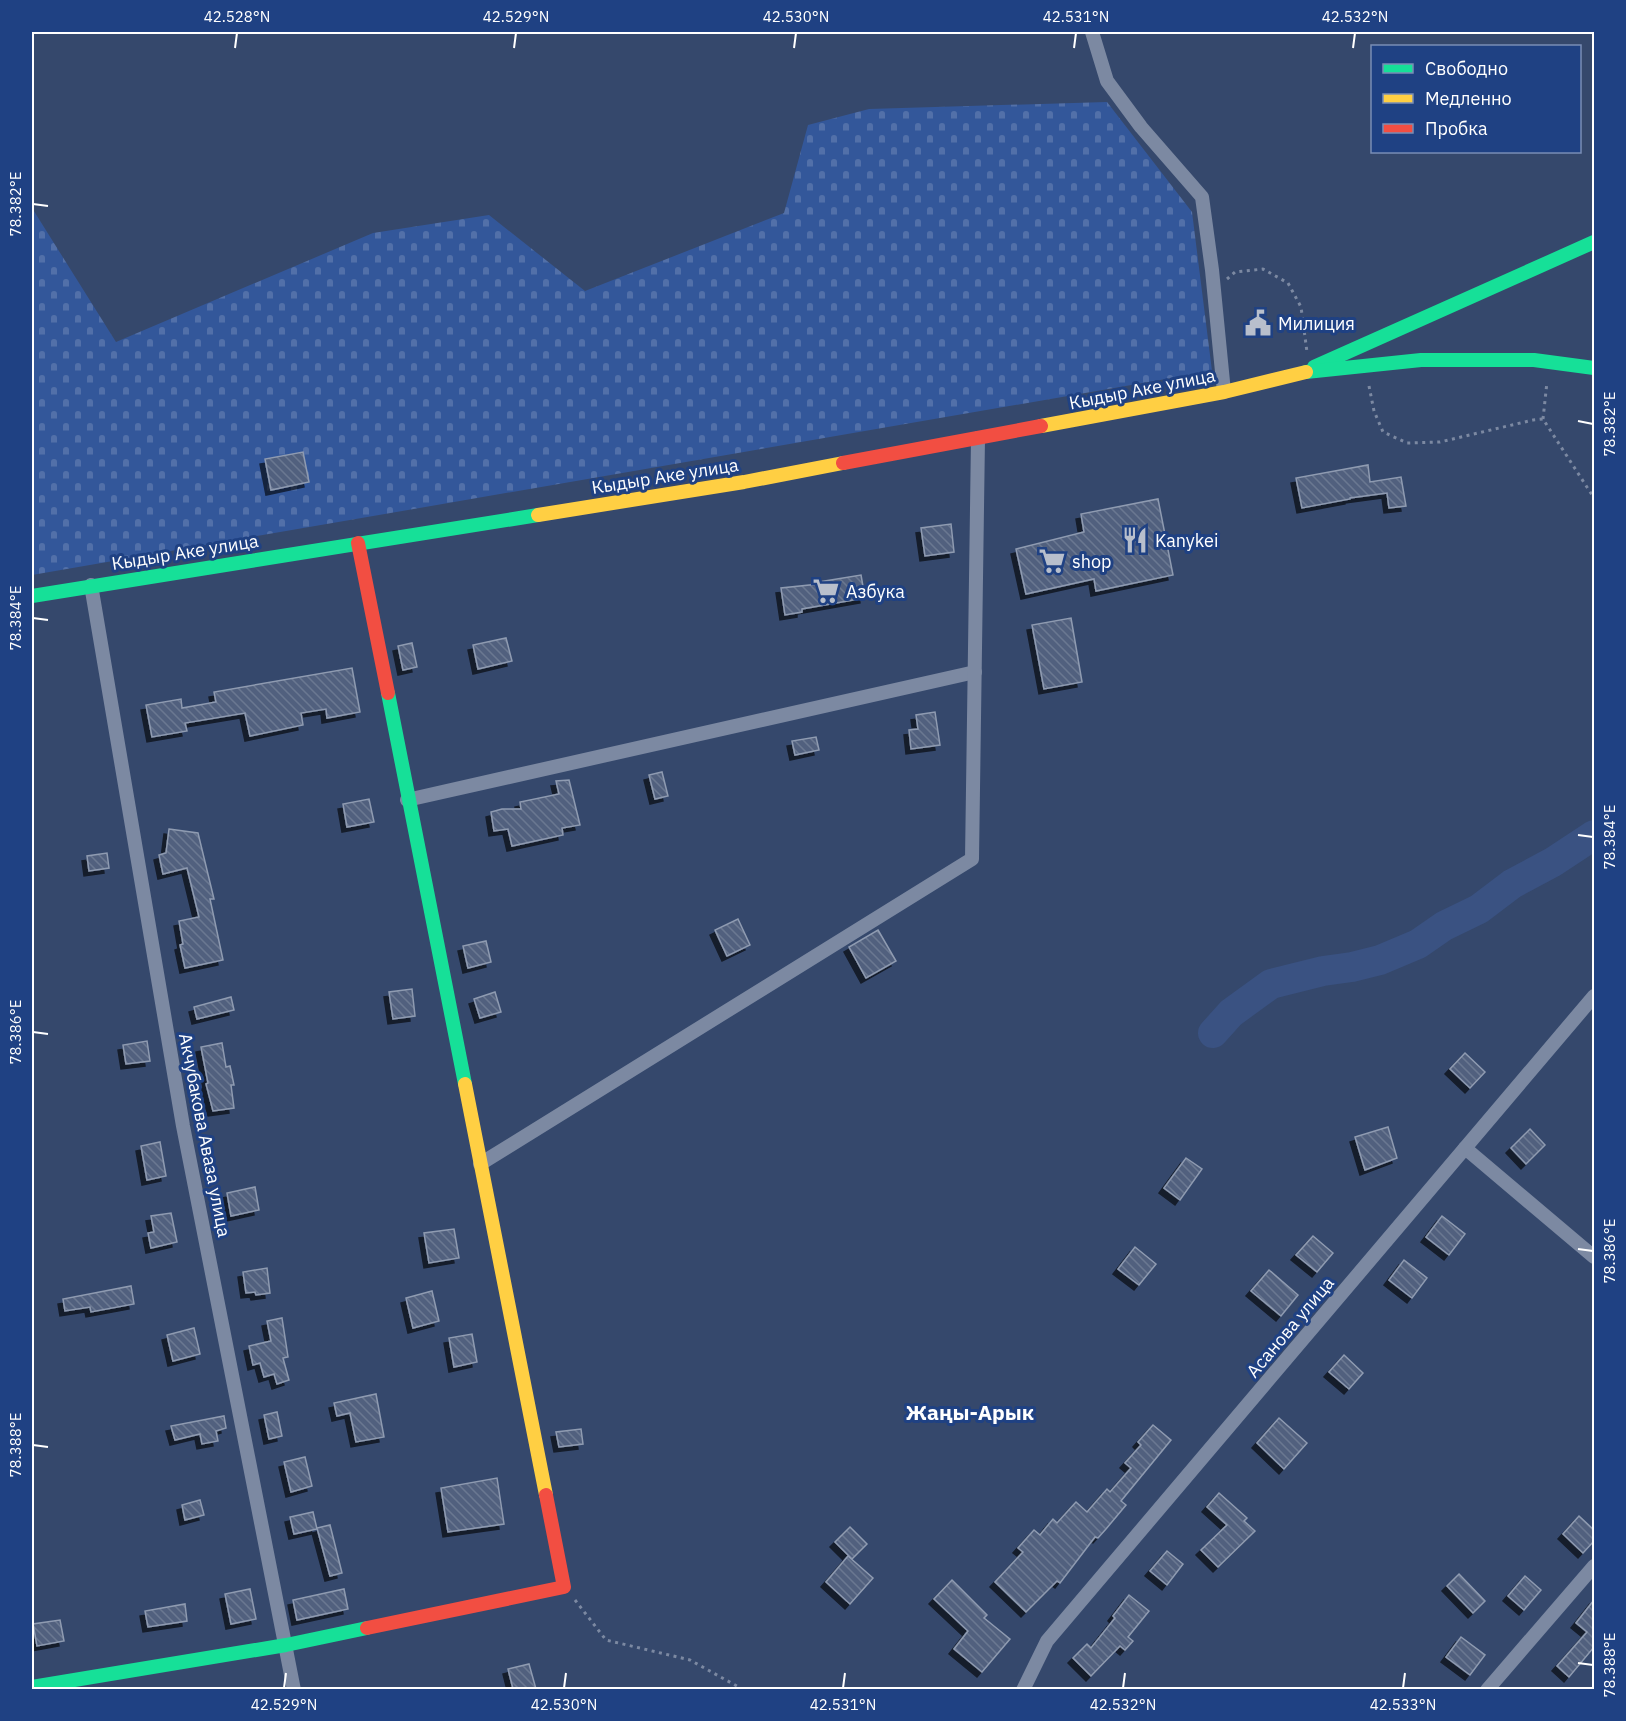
<svg xmlns="http://www.w3.org/2000/svg" width="1626" height="1721" font-family="'IBM Plex Sans',sans-serif">
	<style>
		.cemetery { fill: url(#cemetery-stones) }
		.lines { fill: none; stroke-linecap: round; stroke-linejoin: round }
		.river { stroke: #3a5282; stroke-width: 30 }
		.building { fill: url(#building-back-hatch); stroke: #8f9bb1; stroke-width: 1.5; filter: url(#shadow) }
		.path { stroke: #7c89a2; stroke-width: 3; stroke-dasharray: 3 4.5; stroke-linecap: butt }
		.street { stroke: #7c89a2; stroke-width: 14 }
		.fast { stroke: #16e098; stroke-width: 14 }
		.slow { stroke: #ffcf43; stroke-width: 14 }
		.jam { stroke: #f24e42; stroke-width: 14 }
		.ticks { fill: none; stroke: #fff; stroke-width: 2 }
		.labels { text-anchor: middle; dominant-baseline: central; stroke-width: 6; stroke-linejoin: round; paint-order: stroke }
		.poi-label { font-size: 18px; fill: #fff; stroke: #1f4183; text-anchor: start }
		.street-label { font-size: 18px; fill: #fff; stroke: #1f4183 }
		.quarter-label { font-size: 21px; font-weight: bold; fill: #fff; stroke: #1f4183 }
		.neatline { fill: none; stroke: #fff; stroke-width: 2 }
		.ticks-label { font-size: 15px; text-anchor: middle; fill: #fff }
	</style>
	<defs>
		<pattern id="cemetery-stones" width="16" height="16" patternUnits="userSpaceOnUse" patternTransform="scale(1.5)"><rect width="16" height="16" fill="#33579a"/><path d="M2 7V4a2 2 0 0 1 4 0v3zM10 15v-3a2 2 0 0 1 4 0v3z" fill="#5270a9"/></pattern>
		<pattern id="building-back-hatch" width="6" height="6" patternUnits="userSpaceOnUse" patternTransform="scale(1.5)"><rect width="6" height="6" fill="#51607e"/><path d="M-1 5l2 2M0 0l6 6M5-1l2 2" fill="none" stroke="#6b7891"/></pattern>
		<filter id="shadow"><feDropShadow dx="-5" dy="5" stdDeviation="0" flood-color="#0009"/></filter>
	</defs>
	<rect width="100%" height="100%" fill="#35486c"/>
	<path class="cemetery" d="M1107,102L1192,212L1212,371L32,575V208L116,342L373,233L489,215L585,291L784,213L808,125L869,109Z"/>
	<g class="lines">
		<path class="river" d="M1213,1033L1231,1013L1271,984L1323,971L1352,967L1380,960L1418,944L1444,926L1479,909L1512,884L1553,862L1594,835"/>
	</g>
	<g class="building">
		<path d="M303,452L309,482L271,490L265,459Z"/>
		<path d="M1368,465L1370,482L1401,477L1406,506L1389,508L1387,493L1350,498V499L1302,508L1296,478Z"/>
		<path d="M1158,499L1173,575L1096,591L1094,579L1026,594L1016,549L1084,532L1081,514Z"/>
		<path d="M951,524L954,552L925,556L921,528Z"/>
		<path d="M861,575L865,598L802,609V612L785,615L781,588L819,584V582Z"/>
		<path d="M1071,618L1082,682L1044,689L1032,625Z"/>
		<path d="M506,638L512,661L478,669L473,645Z"/>
		<path d="M412,643L417,667L403,670L398,646Z"/>
		<path d="M352,668L360,712L327,718L326,709L301,713L303,725L250,736L245,713L185,723L187,731L152,737L146,705L181,699L182,708L216,702L214,692Z"/>
		<path d="M935,712L940,745L911,749L909,730L918,729L916,715Z"/>
		<path d="M816,737L819,750L795,755L792,741Z"/>
		<path d="M662,772L668,796L655,799L649,775Z"/>
		<path d="M569,780L580,825L562,828L563,835L512,846L508,829L494,831L491,812L502,809H521L520,802L559,794L556,781Z"/>
		<path d="M369,799L374,822L347,827L343,804Z"/>
		<path d="M169,829L198,833L214,899H210L223,960L185,968L180,945L183,944L179,921L199,917L187,868L163,874L159,855L166,853Z"/>
		<path d="M107,853L109,868L89,871L87,856Z"/>
		<path d="M738,919L750,945L727,956L715,930Z"/>
		<path d="M878,930L896,961L866,978L849,947Z"/>
		<path d="M486,941L491,962L468,968L463,946Z"/>
		<path d="M412,989L415,1016L393,1019L389,992Z"/>
		<path d="M495,992L501,1012L480,1018L474,999Z"/>
		<path d="M231,997L234,1010L197,1019L194,1007Z"/>
		<path d="M147,1041L150,1061L126,1064L123,1045Z"/>
		<path d="M222,1043L226,1067L230,1066L234,1085H231L234,1108L213,1111L206,1084L208,1083L201,1047Z"/>
		<path d="M1465,1053L1485,1072L1470,1088L1450,1069Z"/>
		<path d="M1388,1127L1397,1158L1365,1170L1355,1137Z"/>
		<path d="M1530,1129L1545,1145L1526,1164L1511,1148Z"/>
		<path d="M160,1142L166,1176L147,1180L141,1146Z"/>
		<path d="M1186,1158L1202,1169L1180,1200L1164,1188Z"/>
		<path d="M255,1187L259,1210L231,1216L227,1193Z"/>
		<path d="M171,1213L177,1242L151,1248L148,1233L154,1232L151,1216Z"/>
		<path d="M1442,1216L1465,1234L1449,1255L1426,1237Z"/>
		<path d="M454,1229L459,1258L429,1263L424,1233Z"/>
		<path d="M1313,1236L1333,1253L1317,1272L1296,1255Z"/>
		<path d="M1135,1247L1156,1264L1139,1285L1118,1269Z"/>
		<path d="M1404,1260L1427,1278L1412,1298L1389,1280Z"/>
		<path d="M267,1268L270,1293L256,1295L255,1292L246,1293L243,1272Z"/>
		<path d="M1269,1270L1298,1295L1281,1316L1251,1291Z"/>
		<path d="M131,1286L134,1304L91,1312L90,1307L65,1311L63,1299Z"/>
		<path d="M432,1291L439,1321L413,1328L406,1298Z"/>
		<path d="M282,1318L288,1357L283,1358L289,1380L277,1384L274,1374L264,1377L260,1363L253,1365L249,1346L271,1341L267,1321Z"/>
		<path d="M194,1328L200,1354L173,1361L167,1335Z"/>
		<path d="M472,1334L477,1362L454,1367L449,1338Z"/>
		<path d="M1344,1355L1363,1373L1349,1389L1329,1372Z"/>
		<path d="M376,1394L384,1437L356,1442L350,1413L337,1416L334,1403Z"/>
		<path d="M277,1412L282,1436L269,1439L264,1415Z"/>
		<path d="M224,1416L226,1428L216,1431L218,1441L202,1444L200,1434L175,1440L171,1426Z"/>
		<path d="M1279,1418L1307,1443L1284,1469L1257,1443Z"/>
		<path d="M1153,1425L1171,1440L1121,1501L1126,1505L1106,1529L1098,1538L1095,1537L1060,1583L1057,1581L1026,1612L995,1582L1023,1552L1018,1548L1034,1530L1040,1535L1053,1519L1057,1523L1076,1502L1087,1512L1107,1489L1110,1492L1131,1468L1125,1463L1141,1445L1138,1442Z"/>
		<path d="M581,1429L583,1444L559,1447L556,1432Z"/>
		<path d="M305,1457L312,1486L291,1492L284,1462Z"/>
		<path d="M497,1478L504,1524L448,1532L441,1488Z"/>
		<path d="M1219,1493L1247,1518L1244,1521L1255,1531L1218,1567L1201,1550L1227,1525L1207,1507Z"/>
		<path d="M200,1500L204,1515L185,1520L182,1505Z"/>
		<path d="M313,1512L317,1529L294,1534L290,1517Z"/>
		<path d="M1579,1516L1594,1530V1541L1583,1553L1563,1534Z"/>
		<path d="M330,1525L342,1573L330,1576L317,1528Z"/>
		<path d="M850,1527L867,1544L852,1559L835,1542Z"/>
		<path d="M1167,1551L1183,1564L1167,1585L1150,1571Z"/>
		<path d="M848,1556L873,1578L850,1604L826,1582Z"/>
		<path d="M1459,1574L1485,1601L1473,1613L1447,1586Z"/>
		<path d="M1525,1576L1541,1590L1524,1610L1508,1596Z"/>
		<path d="M952,1580L987,1615L984,1618L1010,1639L982,1672L954,1649L968,1631L934,1599Z"/>
		<path d="M250,1589L256,1619L231,1624L225,1594Z"/>
		<path d="M344,1589L348,1609L297,1620L293,1600Z"/>
		<path d="M1129,1595L1149,1611L1128,1637L1133,1641L1125,1650L1120,1646L1091,1676L1073,1658L1087,1644L1091,1648L1115,1618L1113,1616Z"/>
		<path d="M1594,1600V1647L1569,1677L1557,1666L1587,1632L1576,1623Z"/>
		<path d="M185,1604L187,1621L148,1627L145,1611Z"/>
		<path d="M60,1620L64,1641L37,1646L33,1624Z"/>
		<path d="M1461,1637L1485,1655L1470,1675L1446,1657Z"/>
		<path d="M529,1664L536,1689H513L508,1669Z"/>
	</g>
	<g class="lines">
		<g class="path">
			<path d="M1227,279L1235,272L1263,269L1288,283L1301,307L1307,352"/>
			<path d="M1369,386L1374,411L1383,432L1407,443L1440,442L1533,420L1543,419L1594,498"/>
			<path d="M1543,419L1547,382"/>
			<path d="M575,1600L606,1640L690,1660L744,1690"/>
		</g>
		<g class="street">
			<path d="M1092,32L1107,81L1141,127L1202,197L1212,270L1224,392"/>
			<path d="M91,585L183,1126L294,1690"/>
			<path d="M407,800L975,672"/>
			<path d="M1465,1148L1594,1257"/>
			<path d="M480,1164L972,859L978,438"/>
			<path d="M1023,1690L1047,1641L1594,996"/>
			<path d="M1487,1690L1594,1566"/>
		</g>
		<g class="fast">
			<path d="M1314,367L1594,242"/>
			<path d="M1306,372L1421,360H1534L1594,368"/>
			<path d="M32,596L538,515"/>
			<path d="M388,693L465,1084"/>
			<path d="M32,1687L286,1645L367,1628"/>
		</g>
		<g class="slow">
			<path d="M1041,426L1224,392L1306,372"/>
			<path d="M538,515L744,482L843,463"/>
			<path d="M465,1084L546,1495"/>
		</g>
		<g class="jam">
			<path d="M843,463L1041,426"/>
			<path d="M358,543L388,693"/>
			<path d="M367,1628L564,1587L546,1495"/>
		</g>
	</g>
	<path class="ticks" d="M235,48L237,33M514,48L516,33M794,48L796,33M1074,48L1076,33M1353,48L1355,33M33,204L48,206M1578,421L1593,424M33,618L48,620M1578,835L1593,837M33,1032L48,1034M1578,1249L1593,1251M33,1445L48,1447M1578,1663L1593,1665M284,1688L286,1673M564,1688L566,1673M843,1688L845,1673M1123,1688L1125,1673M1403,1688L1405,1673"/>
	<defs>
		<g id="civic-bare" transform="scale(2.07)"><path d="M-.6-6.5H3V-4.5H.6V-3L4-1V1h2V6H-6V1h2V-1L-.6-3ZM-1.2 2.5V6h2.4V2.5Z" fill="#b8bfcc" stroke="#1f4183" stroke-width="2.5" paint-order="stroke"/></g>
		<g id="restaurant-bare" transform="scale(2.07)"><path d="M-5-6h1v4h1v-4h1v4h1v-4h1v5L-1.5 .5V6h-2V.5L-5-1ZM5-6V6H3V1.5H1.5Q1.5-4 5-6Z" fill="#b8bfcc" stroke="#1f4183" stroke-width="2.5" paint-order="stroke"/></g>
		<g id="supermarket-bare" transform="scale(2.07)"><path d="M-6-5.5h2.5l.6 2H6L4.5 2H-2.5L-4.4-4H-6ZM-1.5 3.2a1.3 1.3 0 1 0 .1 0ZM3 3.2a1.3 1.3 0 1 0 .1 0Z" fill="#b8bfcc" stroke="#1f4183" stroke-width="2.5" paint-order="stroke"/></g>
	</defs>
	<g fill-rule="evenodd">
		<use href="#civic-bare" x="1258" y="323"/>
		<use href="#restaurant-bare" x="1135" y="540"/>
		<use href="#supermarket-bare" x="1052" y="561"/>
		<use href="#supermarket-bare" x="826" y="591"/>
	</g>
	<g class="labels">
		<g class="poi-label">
			<text x="1278" y="323">Милиция</text>
			<text x="1155" y="540">Kanykei</text>
			<text x="1072" y="561">shop</text>
			<text x="846" y="591">Азбука</text>
		</g>
		<g class="street-label">
			<text transform="translate(1142 389) rotate(-11)">Кыдыр Аке улица</text>
			<text transform="translate(665 476) rotate(-9)">Кыдыр Аке улица</text>
			<text transform="translate(185 552) rotate(-9)">Кыдыр Аке улица</text>
			<text transform="translate(205 1135) rotate(79)">Акчубакова Аваза улица</text>
			<text transform="translate(1290 1327) rotate(-50)">Асанова улица</text>
		</g>
		<g class="quarter-label">
			<text x="970" y="1412">Жаңы-Арык</text>
		</g>
	</g>
	<rect width="1626" height="1721" fill="none" stroke="#1f4183" stroke-width="66"/>
	<rect x="1371" y="45" width="210" height="108" fill="#1f4183" stroke="#798db5" stroke-width="1.5"/>
	<rect x="1383" y="64" width="30" height="9" fill="#16e098" stroke="#798db5" stroke-width="1.5"/>
	<text x="1425" y="75" font-size="18" fill="#ffffff">Свободно</text>
	<rect x="1383" y="94" width="30" height="9" fill="#ffcf43" stroke="#798db5" stroke-width="1.5"/>
	<text x="1425" y="105" font-size="18" fill="#ffffff">Медленно</text>
	<rect x="1383" y="124" width="30" height="9" fill="#f24e42" stroke="#798db5" stroke-width="1.5"/>
	<text x="1425" y="135" font-size="18" fill="#ffffff">Пробка</text>
	<rect x="33" y="33" width="1560" height="1655" class="neatline"/>
	<g class="ticks-label">
		<text x="237" y="22">42.528°N</text>
		<text x="516" y="22">42.529°N</text>
		<text x="796" y="22">42.530°N</text>
		<text x="1076" y="22">42.531°N</text>
		<text x="1355" y="22">42.532°N</text>
		<text transform="translate(16 204) rotate(-90)" y="5">78.382°E</text>
		<text transform="translate(1610 424) rotate(-90)" y="5">78.382°E</text>
		<text transform="translate(16 618) rotate(-90)" y="5">78.384°E</text>
		<text transform="translate(1610 837) rotate(-90)" y="5">78.384°E</text>
		<text transform="translate(16 1032) rotate(-90)" y="5">78.386°E</text>
		<text transform="translate(1610 1251) rotate(-90)" y="5">78.386°E</text>
		<text transform="translate(16 1445) rotate(-90)" y="5">78.388°E</text>
		<text transform="translate(1610 1665) rotate(-90)" y="5">78.388°E</text>
		<text x="284" y="1710">42.529°N</text>
		<text x="564" y="1710">42.530°N</text>
		<text x="843" y="1710">42.531°N</text>
		<text x="1123" y="1710">42.532°N</text>
		<text x="1403" y="1710">42.533°N</text>
	</g>
</svg>
